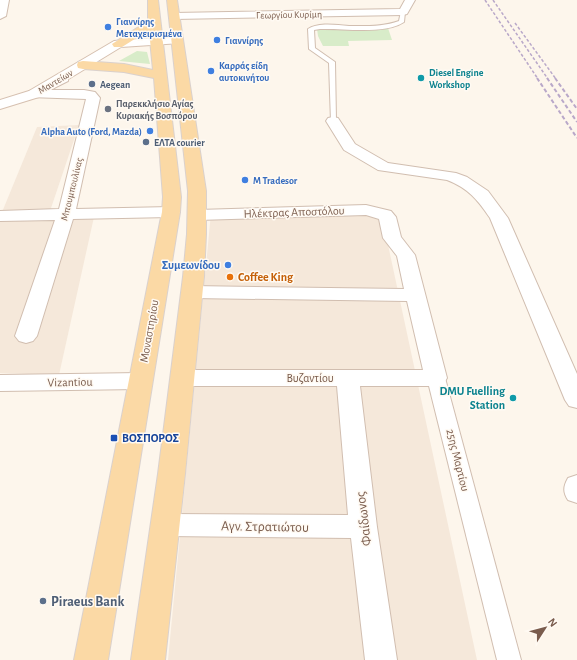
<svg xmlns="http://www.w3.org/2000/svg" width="577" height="660" font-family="'Alegreya Sans',sans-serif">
  <rect width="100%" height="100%" fill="#fdf6ec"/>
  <g fill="#f5e8da">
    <path d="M79,125L48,217H94L59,375L0,373V217L37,127Z"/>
    <path d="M381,212L477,660H168L211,213Z"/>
  </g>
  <g fill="#d8ecc9">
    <path d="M321,28H388L392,40L348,41L349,46H323L318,36L317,29Z"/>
    <path d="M137,51L147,52L150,64L119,61Z"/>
  </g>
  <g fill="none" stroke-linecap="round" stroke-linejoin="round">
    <defs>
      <g id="service">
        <path d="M401,11L405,12L404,22C385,35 342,28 320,29L314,30L315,48L335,62L336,121L331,122L329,63L309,49L308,29C319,22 336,25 349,26C365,26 383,27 399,21Z"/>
        <path d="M64,77L68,79V81L52,89L47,88Z"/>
      </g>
      <path id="pedestrian" d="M436,372L442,374L445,378L521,660H497L427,378L430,374Z"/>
      <g id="minor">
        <path d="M405,0H415L407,14L403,15L174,19L169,16L174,13L400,9Z"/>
        <path d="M34,90H84L95,92L100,98L76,209L171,207L177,208L180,212L177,216L171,217L73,219L37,336L33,341L26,343L19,341L15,336L55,220L0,221V211L59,209L86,99L29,97L27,94L29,91Z"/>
        <path d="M333,117L338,118L355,144L388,163L456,173L467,177L488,191L508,218L577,374V408L569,406L565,400L490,218C478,200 468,188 447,180L378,170L344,150L326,121L328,118Z"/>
        <path d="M366,205L391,211L396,217L401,237L415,255L447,378L444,383L436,386H360L377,527L397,660H365L351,538L167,536L157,533L153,525L157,517L167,514L348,515L337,386H183L175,383L172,378L175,373L183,370H423L407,301L192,298L185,296L182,292L185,288L192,286L404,289L397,256L383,238L379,219L366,215L198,220L192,219L189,215L192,211L198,210Z"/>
        <path d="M140,373L148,376L151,381L148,386L140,389L0,391V375Z"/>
        <path d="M577,475V503L568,500C563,492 563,487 568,478Z"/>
      </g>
      <path id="tertiary" d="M0,0H9L6,16L0,19Z"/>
      <path id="secondary" d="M177,36L181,37L183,40L181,43L121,47L39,97L0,109V100L29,91L114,41Z"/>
      <g id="primary">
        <path d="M148,0H158L181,197L180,212L108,660H74L162,212L163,197L154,78L124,72L83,69L78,68L77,65L78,62L83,61L124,64L153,70L149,30L122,47H114L112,44L148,21Z"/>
        <path d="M167,0H177L206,191V234L204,277L185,474L165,660H131L158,474L183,277L187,234L188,191Z"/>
      </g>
    </defs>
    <use href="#service" stroke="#d1beb0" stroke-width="2"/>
    <use href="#pedestrian" stroke="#d1beb0" stroke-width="2"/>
    <use href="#minor" stroke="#d1beb0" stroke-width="2"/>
    <use href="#tertiary" stroke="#d1beb0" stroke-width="2"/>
    <use href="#secondary" stroke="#d6c0b0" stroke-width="2"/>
    <use href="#primary" stroke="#dad1cd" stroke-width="2"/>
    <use href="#service" fill="#fff" fill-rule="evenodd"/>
    <use href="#pedestrian" fill="#fff" fill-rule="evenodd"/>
    <use href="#minor" fill="#fff" fill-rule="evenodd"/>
    <use href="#tertiary" fill="#fff" fill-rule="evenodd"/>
    <use href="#secondary" fill="#fff" fill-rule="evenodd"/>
    <use href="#primary" fill="#fbd9a5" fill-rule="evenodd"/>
    <g stroke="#b9a8c9" stroke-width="1.5" stroke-dasharray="3 2" stroke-linecap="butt">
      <path d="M485,0L538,79"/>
      <path d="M493,0L548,79"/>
      <path d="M515,23L556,79"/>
    </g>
    <g stroke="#b9a8c9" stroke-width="2" stroke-dasharray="4 2.5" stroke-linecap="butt">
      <path d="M537,78L577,138"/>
      <path d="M547,78L577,122"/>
      <path d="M555,78L577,109"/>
    </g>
  </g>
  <g fill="#3f7fe0" stroke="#fffaf3" stroke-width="1.5">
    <circle cx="108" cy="27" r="4"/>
    <circle cx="217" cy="40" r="4"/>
    <circle cx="211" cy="71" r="4"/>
    <circle cx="150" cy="131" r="4"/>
    <circle cx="245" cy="180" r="4"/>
    <circle cx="228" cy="265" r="4"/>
  </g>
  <g fill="#0f9aa8" stroke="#fffaf3" stroke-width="1.5">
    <circle cx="421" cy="78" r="4"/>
    <circle cx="513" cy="398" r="4"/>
  </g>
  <g fill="#5c6f8a" stroke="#fffaf3" stroke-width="1.5">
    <circle cx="92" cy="84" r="4"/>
    <circle cx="146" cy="142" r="4"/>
    <circle cx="43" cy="601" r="4"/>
  </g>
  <circle fill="#6b7280" stroke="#fffaf3" stroke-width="1.5" cx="108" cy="109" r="4"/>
  <circle fill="#e8710a" stroke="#fffaf3" stroke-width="1.5" cx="230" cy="277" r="4"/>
  <rect fill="#1a4fb4" stroke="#fffaf3" stroke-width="1.5" x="110" y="434" width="8" height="8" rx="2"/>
  <g text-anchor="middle" stroke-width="3" stroke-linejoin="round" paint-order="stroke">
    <g font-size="10" fill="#7a5c4d" stroke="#fffaf3">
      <text transform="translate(289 14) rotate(-1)" y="4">Γεωργίου Κυρίμη</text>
      <text transform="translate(55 81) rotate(-31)" y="4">Μαντείων</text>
      <text transform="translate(71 189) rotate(-76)" y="4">Μπουμπουλίνας</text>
    </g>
    <g font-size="10" font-weight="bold" fill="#366cbe" stroke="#fffaf3" text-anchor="start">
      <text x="116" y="25">Γιαννίρης<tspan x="116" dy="12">Μεταχειρισμένα</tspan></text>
      <text x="225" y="44">Γιαννίρης</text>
      <text x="219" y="69">Καρράς είδη<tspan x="219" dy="12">αυτοκινήτου</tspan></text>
      <text x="142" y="135" text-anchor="end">Alpha Auto (Ford, Mazda)</text>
      <text x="253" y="184">M Tradesor</text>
    </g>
    <g font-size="10" font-weight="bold" fill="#0d838f" stroke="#fffaf3" text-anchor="start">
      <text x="429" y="76">Diesel Engine<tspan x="429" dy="12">Workshop</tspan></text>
    </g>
    <g font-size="10" font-weight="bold" fill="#4e5e75" stroke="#fffaf3" text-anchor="start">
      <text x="100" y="88">Aegean</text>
      <text x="154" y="146">ΕΛΤΑ courier</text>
    </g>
    <g font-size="10" font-weight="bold" fill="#5b616d" stroke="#fffaf3" text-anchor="start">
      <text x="116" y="107">Παρεκκλήσιο Αγίας<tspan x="116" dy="12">Κυριακής Βοσπόρου</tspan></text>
    </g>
    <g font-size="12" fill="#7a5c4d" stroke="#fffaf3">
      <text transform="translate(294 212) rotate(-2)" y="4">Ηλέκτρας Αποστόλου</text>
      <text transform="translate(149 331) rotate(-80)" y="4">Μοναστηρίου</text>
      <text x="310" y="382">Βυζαντίου</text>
      <text transform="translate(70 382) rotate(-1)" y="4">Vizantiou</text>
      <text transform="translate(458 460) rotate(76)" y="4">25ης Μαρτίου</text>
    </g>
    <g font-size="12" font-weight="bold" fill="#366cbe" stroke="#fffaf3" text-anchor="end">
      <text x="220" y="269">Συμεωνίδου</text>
    </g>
    <g font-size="12" font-weight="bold" fill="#c56008" stroke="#fffaf3" text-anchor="start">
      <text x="238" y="281">Coffee King</text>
    </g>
    <g font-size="12" font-weight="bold" fill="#0d838f" stroke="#fffaf3" text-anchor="end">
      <text x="505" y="395">DMU Fuelling<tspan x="505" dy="14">Station</tspan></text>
    </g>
    <g font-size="12" font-weight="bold" fill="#164399" stroke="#fffaf3" text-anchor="start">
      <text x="122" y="442">ΒΟΣΠΟΡΟΣ</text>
    </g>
    <g font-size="14" fill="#7a5c4d" stroke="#fffaf3">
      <text transform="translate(363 519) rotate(-97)" y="5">Φαίδωνος</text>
      <text transform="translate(265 526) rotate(1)" y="5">Αγν. Στρατιώτου</text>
    </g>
    <g font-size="14" font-weight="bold" fill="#4e5e75" stroke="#fffaf3" text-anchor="start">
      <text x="51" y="606">Piraeus Bank</text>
    </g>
  </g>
  <g transform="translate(545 628) rotate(54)" stroke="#fffaf3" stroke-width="3" paint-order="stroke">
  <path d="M0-3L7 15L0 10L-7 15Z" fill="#7a5c4d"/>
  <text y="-6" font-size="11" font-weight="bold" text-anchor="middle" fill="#7a5c4d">N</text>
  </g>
</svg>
